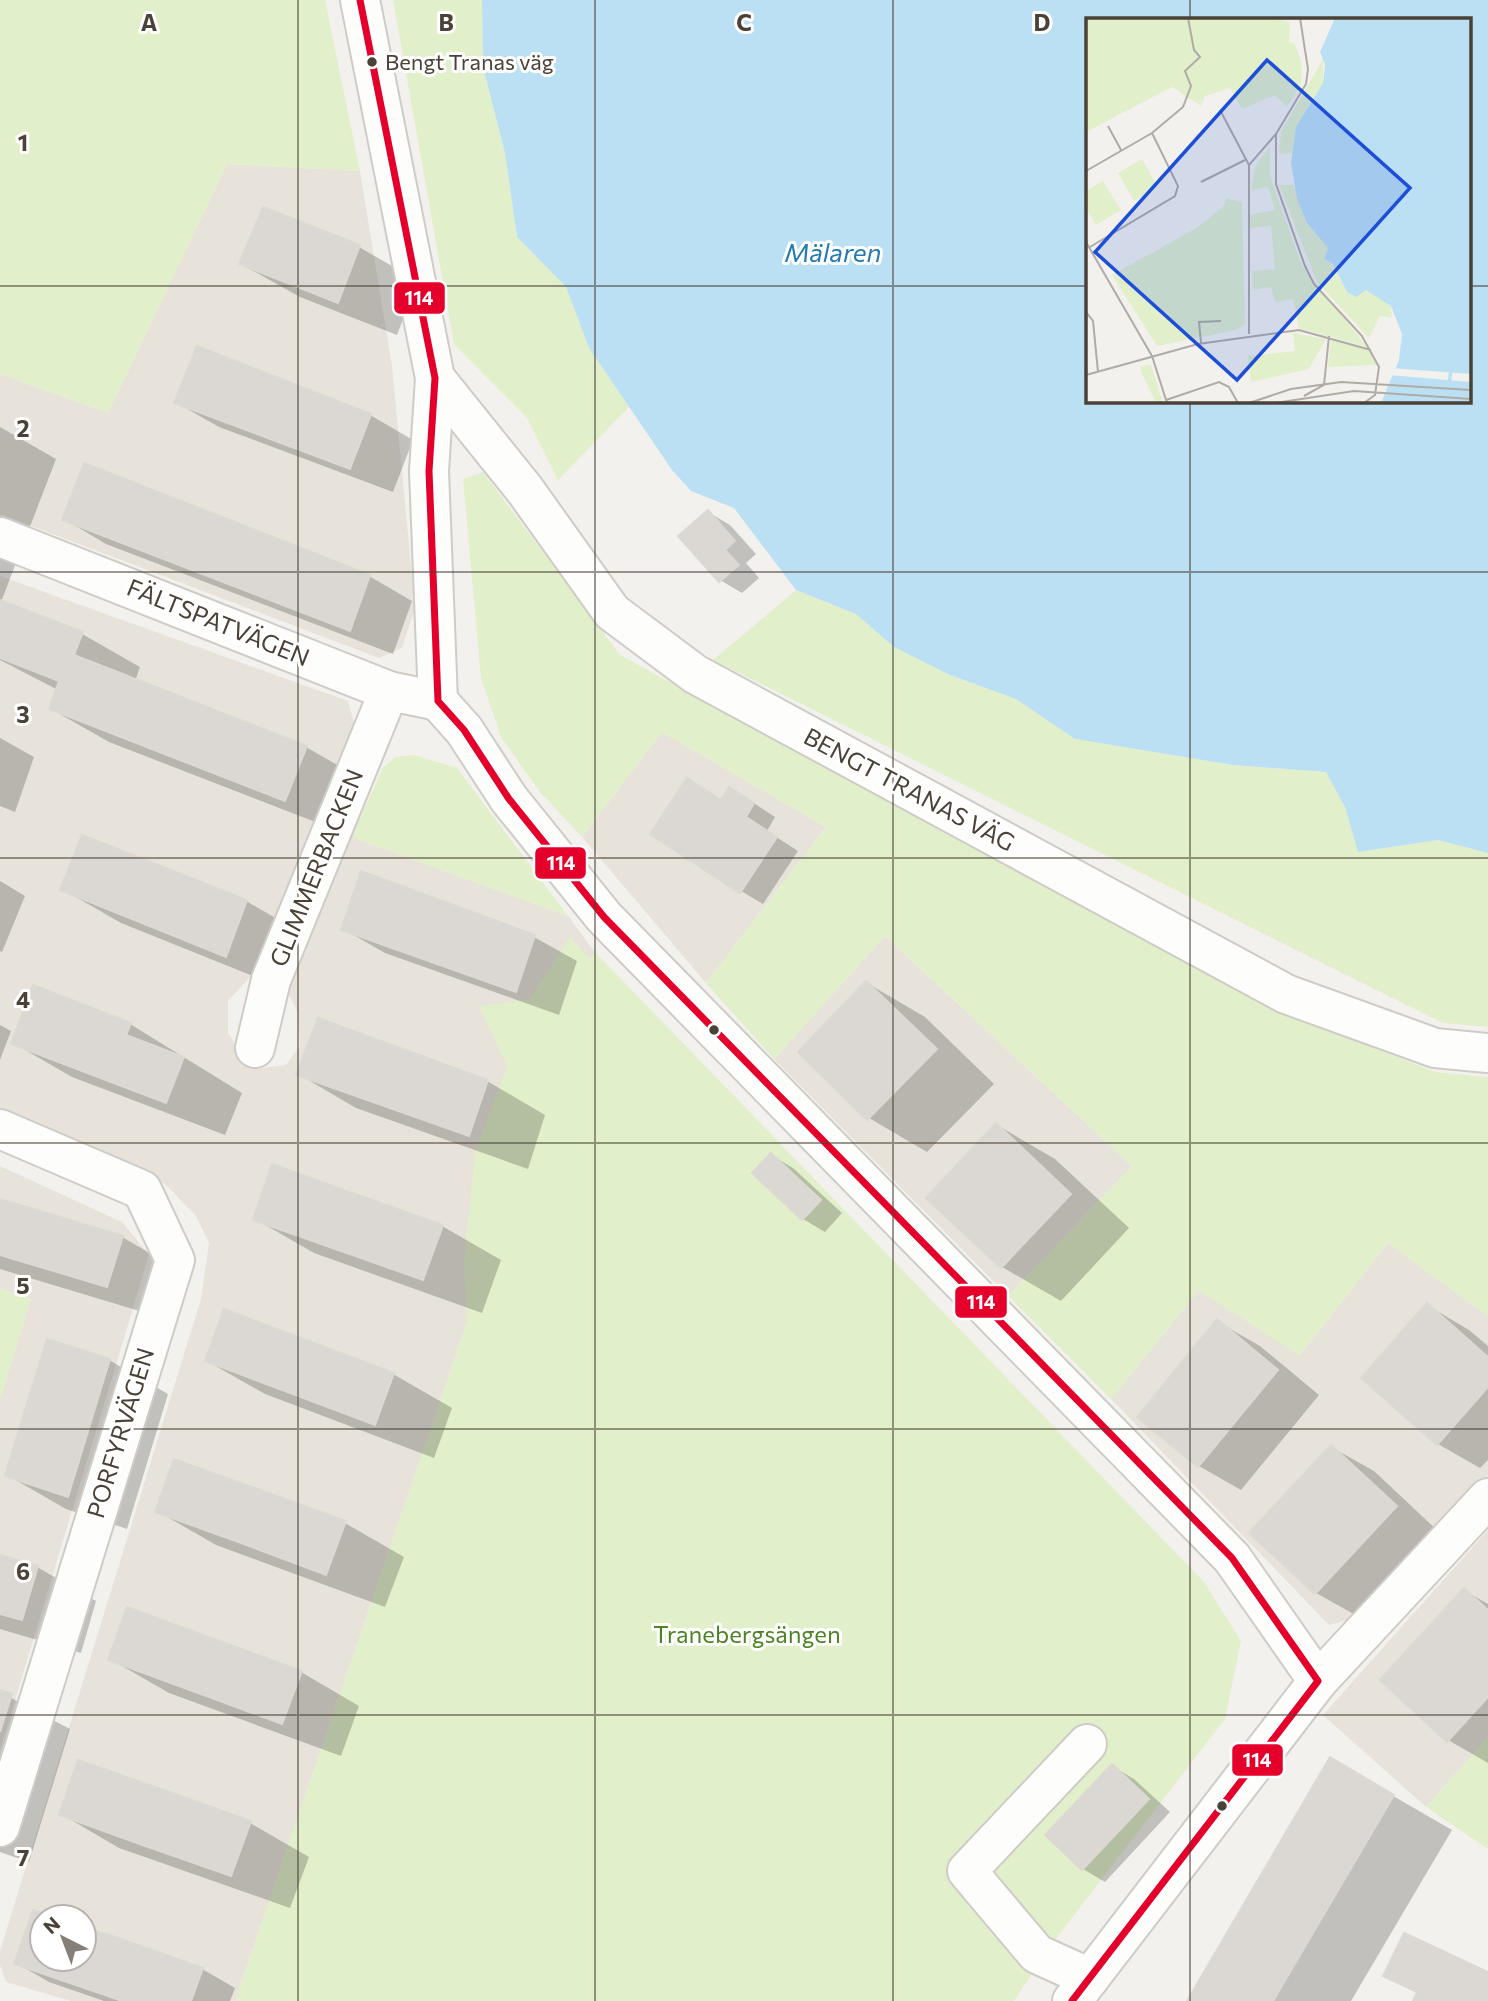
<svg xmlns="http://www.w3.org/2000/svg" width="1488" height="2001" font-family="Commissioner,sans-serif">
  <rect width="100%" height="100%" fill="#f3f1ed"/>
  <g fill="#e7e3da" fill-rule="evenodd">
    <path d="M227,164L360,171L392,366L415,608L402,648L379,658L0,514V374L108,413Z"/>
    <path d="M0,576L348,701L354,723L254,973L228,1001V1033L243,1056L261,1068L286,1065L300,1046L298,1013L286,989L351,837L568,916L594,951L235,2001H71L6,1982L0,1965V1951L201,1299L209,1243L196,1216L166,1185L119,1159L0,1109ZM42,1917H84V1959H42Z"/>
    <path d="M662,732L826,827L706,983L582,837Z"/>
    <path d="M885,936L1132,1166L1008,1296L774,1059Z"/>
    <path d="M0,1166L122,1222L149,1255L0,1750V1399L31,1299L0,1289Z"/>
    <path d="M1388,1243L1488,1316V1475L1363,1616L1329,1625L1111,1399L1199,1290L1300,1355Z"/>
    <path d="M1488,1530V1737L1426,1807L1323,1715Z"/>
  </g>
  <g fill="#e2efcb">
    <path d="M0,0H325L360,171L227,164L108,413L0,374Z"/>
    <path d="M393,0H482L483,67L505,153L517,237L566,287L589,348L630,406L558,480L527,418L454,344Z"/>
    <path d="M483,472L620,655L1274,1009L1435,1072L1488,1077V1316L1388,1243L1299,1356L1199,1290L1111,1399L1008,1296L1132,1166L885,936L774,1059L706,983L826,827L662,732L582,837L540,792L501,737L481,678L463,479Z"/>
    <path d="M796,590L857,614L894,647L950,675L1016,699L1075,739L1233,765L1326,772L1345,807L1359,852L1438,840L1488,853V1027L1443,1023L713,660Z"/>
    <path d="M414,755L457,768L568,916L351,837L383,768L395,757Z"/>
    <path d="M570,937L591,959L594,951L1204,1582L1241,1641L1225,1719L1048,1949L1014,2001H235L467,1322L464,1263L475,1153L507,1066L479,1006L529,1000Z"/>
    <path d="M0,1289L31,1299L0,1399Z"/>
    <path d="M1488,1737V1849L1426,1807Z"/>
  </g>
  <path fill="#bbe0f3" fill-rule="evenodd" d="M482,0H1488V853L1438,840L1358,852L1345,807L1326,772L1233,765L1075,739L1016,699L950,675L894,647L856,614L796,590L734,508L691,491L672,470L589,348L566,287L517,237L505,153L483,67ZM1087,19H1469V401H1087Z"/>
  <g fill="#0003">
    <path d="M359,247L418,281L397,335L300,297L241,264Z"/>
    <path d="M177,403L370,415L413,440L393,492L219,427Z"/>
    <path d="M0,427L56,459L1,602L82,634L140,667L135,681L306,747L365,781L344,833L109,742L51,709L58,690L0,660Z"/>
    <path d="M708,512L730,525L756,554L746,563L759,578L742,593L720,580Z"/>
    <path d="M64,519L369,576L412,601L393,654L106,544Z"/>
    <path d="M0,738L34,757L15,812L0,806Z"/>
    <path d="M722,801L752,802L775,817L767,831L798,851L763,904L741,891Z"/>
    <path d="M0,881L25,896L2,952L0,951Z"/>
    <path d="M62,889L246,901L305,935L285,989L121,923Z"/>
    <path d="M343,929L534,937L577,961L559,1015L385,953Z"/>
    <path d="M867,983L925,1017L994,1084L927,1152L869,1118Z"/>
    <path d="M130,1024L242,1093L225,1135L72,1077L13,1043Z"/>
    <path d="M0,1025L11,1031L0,1060Z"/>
    <path d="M298,1074L487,1081L545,1115L528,1169L356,1108Z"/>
    <path d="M997,1125L1055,1159L1129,1228L1061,1301L1002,1267L929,1198Z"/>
    <path d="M771,1155L793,1168L842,1213L825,1232L803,1219L754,1173Z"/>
    <path d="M0,1201L122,1237L181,1271L166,1319L0,1269Z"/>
    <path d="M255,1219L442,1226L501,1260L482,1313L314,1253Z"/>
    <path d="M1427,1305L1469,1330L1488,1346V1460L1480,1468L1438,1444L1363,1378Z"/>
    <path d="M1218,1322L1260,1346L1319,1395L1241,1490L1199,1466Z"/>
    <path d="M109,1360L168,1394L127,1529L66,1509L7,1475Z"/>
    <path d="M207,1361L393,1374L452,1408L434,1458L265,1394Z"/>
    <path d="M1331,1447L1374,1471L1439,1532L1359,1617L1316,1593L1252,1533Z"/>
    <path d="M157,1511L345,1523L404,1557L385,1607L216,1545Z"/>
    <path d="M0,1556L37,1567L96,1601L81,1653L0,1629Z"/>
    <path d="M1465,1591L1488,1604V1763L1448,1740Z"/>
    <path d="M110,1659L301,1672L359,1706L341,1756L169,1693Z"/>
    <path d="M0,1692L70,1729L29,1862L0,1852Z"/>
    <path d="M1331,1760L1452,1830L1351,2001H1189Z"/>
    <path d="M1112,1766L1134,1779L1170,1812L1105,1882L1083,1869Z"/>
    <path d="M61,1814L250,1823L309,1857L290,1908L119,1848Z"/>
    <path d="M34,1912L49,1917H42V1959H84V1929L202,1969L235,1988L230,2001H104L49,1982L16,1963Z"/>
  </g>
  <g fill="#dbd8d3" stroke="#dcd8d2" stroke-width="2">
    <path d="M263,207L360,245L338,303L239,264Z"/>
    <path d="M197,346L371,414L350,469L174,403Z"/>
    <path d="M84,463L370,575L350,631L62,520Z"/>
    <path d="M708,510L735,541L725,550L739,565L719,582L678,536Z"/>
    <path d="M0,600L83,632L74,655L307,746L285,801L49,709L59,681L0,658Z"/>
    <path d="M687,778L721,800L729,787L754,803L746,817L777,837L740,893L650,834Z"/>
    <path d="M82,835L247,900L226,957L60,890Z"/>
    <path d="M361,871L535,935L516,992L341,930Z"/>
    <path d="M866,981L937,1049L867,1120L798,1052Z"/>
    <path d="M33,985L131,1023L126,1035L184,1057L166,1103L11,1044Z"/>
    <path d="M318,1018L488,1080L469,1136L296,1075Z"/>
    <path d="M996,1123L1071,1194L1001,1268L926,1198Z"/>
    <path d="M771,1153L821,1200L802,1220L752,1173Z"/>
    <path d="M272,1164L358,1195L338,1250L253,1220Z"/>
    <path d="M358,1195L443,1225L423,1280L338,1250Z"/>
    <path d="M0,1199L123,1236L107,1287L0,1255Z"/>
    <path d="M1427,1303L1488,1357V1387L1437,1445L1361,1378Z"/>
    <path d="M224,1309L309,1341L290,1393L205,1361Z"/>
    <path d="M1217,1319L1278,1370L1198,1467L1137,1417Z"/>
    <path d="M47,1339L110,1359L89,1428L26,1407Z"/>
    <path d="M309,1341L394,1373L375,1425L290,1393Z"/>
    <path d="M26,1407L89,1428L68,1497L5,1476Z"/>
    <path d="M1331,1445L1397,1506L1315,1594L1249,1533Z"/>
    <path d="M174,1459L260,1490L241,1543L155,1512Z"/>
    <path d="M260,1490L346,1521L326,1575L241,1543Z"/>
    <path d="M0,1555L38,1566L22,1620L0,1614Z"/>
    <path d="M1464,1588L1488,1610V1697L1447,1742L1380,1680Z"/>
    <path d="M127,1607L214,1639L195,1692L108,1660Z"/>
    <path d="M214,1639L302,1671L282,1724L195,1692Z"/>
    <path d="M0,1690L12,1694L0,1732Z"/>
    <path d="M1330,1757L1394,1795L1273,2001H1187Z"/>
    <path d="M78,1760L164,1790L145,1846L59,1815Z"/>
    <path d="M1112,1764L1149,1799L1082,1870L1045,1835Z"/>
    <path d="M164,1790L251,1821L231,1876L145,1846Z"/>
    <path d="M33,1910L55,1917H42V1959H84V1927L118,1938L99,1993L14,1964Z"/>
    <path d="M1404,1933L1488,1972V2001H1413L1417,1992L1383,1976Z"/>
    <path d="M118,1938L203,1968L191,2001H122L99,1993Z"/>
  </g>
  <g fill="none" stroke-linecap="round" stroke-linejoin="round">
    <defs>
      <g id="minor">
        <path d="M360,0L435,378L429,471L438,701L464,730L509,799L604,917L1232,1558L1318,1681"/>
        <path d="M435,378L525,490L612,612L695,674L1286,994L1435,1048L1488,1053"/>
        <path d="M0,537L389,691L438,701"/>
        <path d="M255,1048L271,980L389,691"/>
        <path d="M0,1129L142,1190L175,1260L0,1827"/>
        <path d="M1087,1744L967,1871L1037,1954L1090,1978"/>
        <path d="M1072,2001L1318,1681L1488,1498"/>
      </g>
    </defs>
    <use href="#minor" stroke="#cfccc7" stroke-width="42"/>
    <use href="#minor" stroke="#fdfdfc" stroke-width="38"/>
    <defs>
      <path id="bus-1" d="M360,0L435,378L429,471L438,701L464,730L509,799L604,917L1232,1558L1318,1681L1072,2001"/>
    </defs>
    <use href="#bus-1" stroke="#fff" stroke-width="12"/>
    <use href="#bus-1" stroke="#e4002b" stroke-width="7"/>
  </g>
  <path fill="none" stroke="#4b4237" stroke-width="2" stroke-opacity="0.55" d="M298,0V2001M595,0V2001M893,0V2001M1190,0V19M0,286H1087M1469,286H1488M1190,401V2001M0,572H1488M0,858H1488M0,1143H1488M0,1429H1488M0,1715H1488"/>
  <g fill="#4b4237" stroke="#fff" stroke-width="2.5">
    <circle cx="372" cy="62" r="6"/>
    <circle cx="714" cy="1030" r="6"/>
    <circle cx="1222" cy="1806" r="6"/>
  </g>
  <g text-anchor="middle" stroke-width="6" stroke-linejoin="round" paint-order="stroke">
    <g font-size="22" fill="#4b4237" stroke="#fff" text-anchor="start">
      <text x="385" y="70">Bengt Tranas väg</text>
    </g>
    <g font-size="24" fill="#4b4237" stroke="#fff">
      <text transform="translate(218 623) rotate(22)" y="8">FÄLTSPATVÄGEN</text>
      <text transform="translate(909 790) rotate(28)" y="8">BENGT TRANAS VÄG</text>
      <text transform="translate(317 868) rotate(-68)" y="8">GLIMMERBACKEN</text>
      <text transform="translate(121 1433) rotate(-73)" y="8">PORFYRVÄGEN</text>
    </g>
    <g font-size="24" fill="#4d8325" stroke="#fff">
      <text x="747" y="1643">Tranebergsängen</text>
    </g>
    <g font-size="26" font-style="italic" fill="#247baf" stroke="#fff">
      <text x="833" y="262">Mälaren</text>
    </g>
  </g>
  <g transform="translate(1086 18)">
    <rect width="385" height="385" fill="#f3f1ed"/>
    <path d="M0,0H186L204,4L203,24L209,26L216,46L215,66L201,89L189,77L156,91L144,70L119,78L115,88L86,69L0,114ZM237,41V65L210,109L207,135L193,136L195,114ZM184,128V158L216,248L281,329L213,310L207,281L189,284L185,269L167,272L166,253L189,251L185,208L164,210V197L189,192L182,169L165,172L169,149ZM56,141L72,169L48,183L32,155ZM17,163L35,192L10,207L0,190V173ZM193,167H207L221,205L242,230L238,241L246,246L261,274L280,271L305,288L306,300L294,298L283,320L231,264ZM140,180L156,184L159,306L150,312L71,328L26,257L112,209L138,188ZM207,315L240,321L223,351L165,364L162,338L209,333ZM245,320L285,333L291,347L242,349ZM65,347L77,385H70L56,356L54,348Z" fill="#e2efcb"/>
    <path d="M249,0H385V385H295L313,342L316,316L305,288L280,272L270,279L261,274L247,246L238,241L242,230L221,205L211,181L205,145L210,109L237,65L239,47L234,34Z" fill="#bbe0f3"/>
    <path d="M305,350L385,356V364L303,357Z" fill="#f3f1ed"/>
    <path fill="none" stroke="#bbe0f3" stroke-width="3.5" d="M363,367L375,272L364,149L385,90"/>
    <path fill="none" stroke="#b0aba4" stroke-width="2" d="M134,92L163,147M22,108L35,132M190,116V166L219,248L228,266L276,318L293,349L289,377L278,385M0,153L66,115L97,89L105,68L99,53L114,39L108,32L102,0M115,164L159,142M0,224L66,338M4,229L89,178L92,168L66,115M0,294L7,303L12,354M163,316V147L190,116L220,66L222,51L214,0M115,325L113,304L135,303M66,338L81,385M0,357L112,326L213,312L285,332M218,378L238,367L243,318M80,382L133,364L143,369L152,385M163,385L205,371L255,364L385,372M189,385L268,373L385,381"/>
    <path fill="#1d4ed8" fill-opacity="0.15" stroke="#1d4ed8" stroke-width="3.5" d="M181,42L324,170L151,362L9,234Z"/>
    <rect width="385" height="385" fill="none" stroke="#4b4237" stroke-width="3.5"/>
  </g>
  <g font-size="23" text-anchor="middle" font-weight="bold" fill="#4b4237" stroke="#fff" stroke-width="6" stroke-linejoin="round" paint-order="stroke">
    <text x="149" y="31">A</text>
    <text x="446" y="31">B</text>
    <text x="744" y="31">C</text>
    <text x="1042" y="31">D</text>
    <text x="23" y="151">1</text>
    <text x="23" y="437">2</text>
    <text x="23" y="723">3</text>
    <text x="23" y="1008">4</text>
    <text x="23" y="1294">5</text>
    <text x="23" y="1580">6</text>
    <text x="23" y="1866">7</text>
  </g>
  <g stroke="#fff" stroke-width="2.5">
    <rect x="393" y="281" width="53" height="34" rx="7" fill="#e4002b"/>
    <rect x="534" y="846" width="53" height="34" rx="7" fill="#e4002b"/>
    <rect x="954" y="1285" width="54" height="34" rx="7" fill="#e4002b"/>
    <rect x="1231" y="1743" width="53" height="34" rx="7" fill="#e4002b"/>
  </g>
  <g font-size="19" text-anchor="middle" font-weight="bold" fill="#fff">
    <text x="419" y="305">114</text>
    <text x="561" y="870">114</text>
    <text x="981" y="1309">114</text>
    <text x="1257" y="1767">114</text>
  </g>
  <g transform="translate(63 1938) rotate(318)"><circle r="33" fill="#ffffff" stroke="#b7b3af" stroke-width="2"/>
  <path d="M0-5L12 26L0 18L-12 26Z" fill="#867f77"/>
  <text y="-10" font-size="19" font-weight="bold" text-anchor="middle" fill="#4b4237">N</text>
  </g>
</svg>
